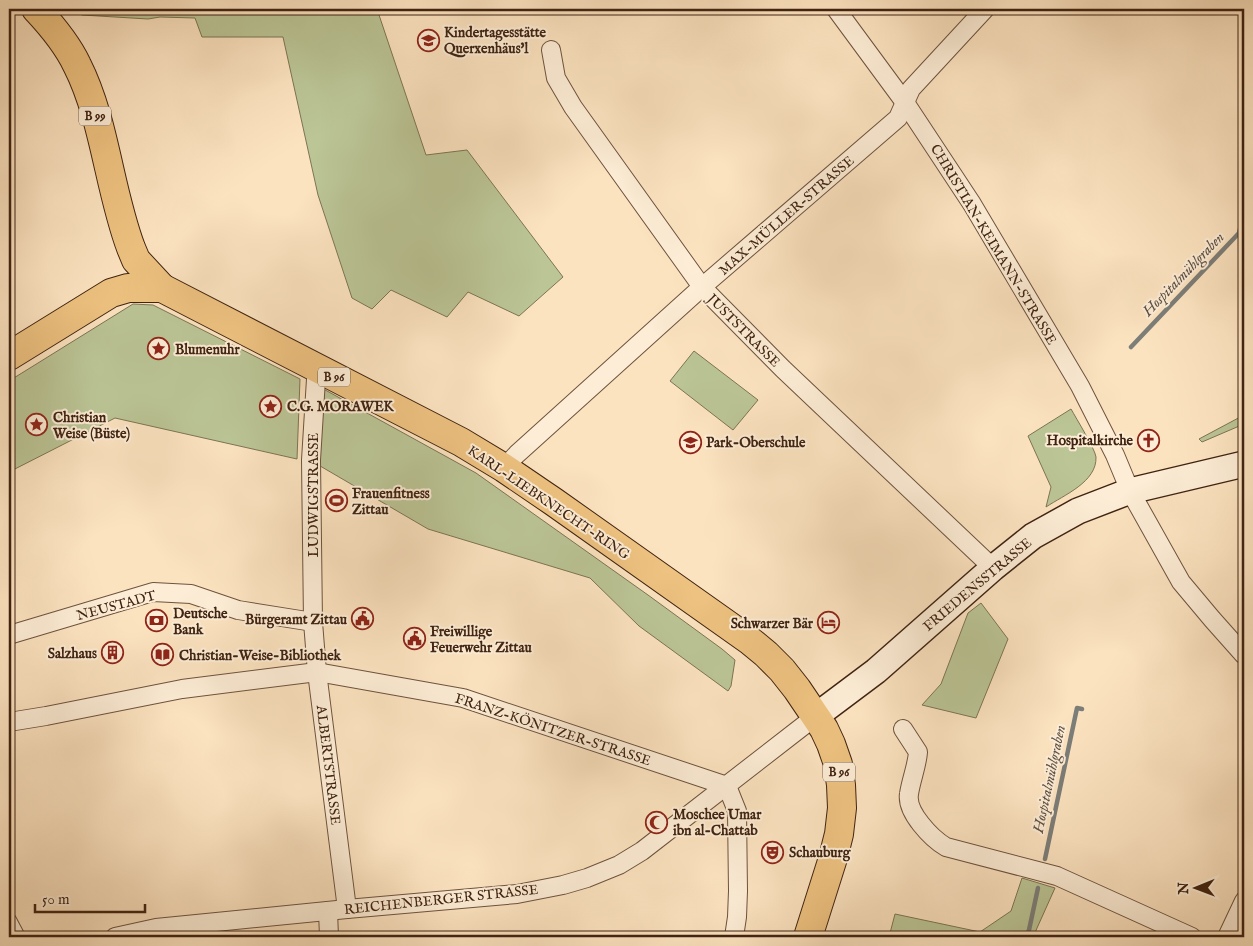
<svg xmlns="http://www.w3.org/2000/svg" width="1253" height="946" font-family="'IM FELL English',serif">
  <rect width="100%" height="100%" fill="#fce3c0"/>
  <filter id="stains"><feTurbulence type="fractalNoise" baseFrequency=".004" numOctaves="4"/><feColorMatrix values="0 0 0 0 .2 0 0 0 0 .09 0 0 0 0 .02 0 0 0 .5 -.17"/></filter>
  <radialGradient id="worn" r=".72"><stop offset=".6" stop-color="#630" stop-opacity="0"/><stop offset="1" stop-color="#630" stop-opacity=".3"/></radialGradient>
  <g fill="#bbc596" stroke="#7d7454">
    <path d="M70,9H377L426,155L467,150L563,277L519,316L468,292L447,317L391,290L372,309L352,298L318,195L283,37H202L195,18L160,17L148,19L82,15Z"/>
    <path d="M133,304L153,305L300,379L297,459L115,418L9,472V381Z"/>
    <path d="M694,351L758,400L733,430L670,381Z"/>
    <path d="M318,386L476,473L648,595L722,649L735,660L731,686L728,691L639,626L590,578L428,529L315,463Z"/>
    <path d="M1071,409C1076,418 1095,449 1096,457C1097,482 1064,495 1046,507L1051,487L1028,436Z"/>
    <path d="M1244,415V424L1202,442L1199,439Z"/>
    <path d="M981,603L1008,639L976,718L922,705L941,684L968,613Z"/>
    <path d="M1022,878L1055,888L1033,937H889L895,914L980,932L1011,911Z"/>
  </g>
  <g fill="none" stroke-linecap="round" stroke-linejoin="round">
    <g stroke="#7c7e79" stroke-width="4.5">
      <path d="M1131,347L1239,233L1244,213"/>
      <path d="M1045,859L1077,708L1082,709"/>
      <path d="M1026,937L1029,930L1038,888"/>
    </g>
    <defs>
      <path id="pedestrian" d="M9,920L18,937"/>
      <g id="minor">
        <path d="M836,9L906,104L972,204L1080,386L1115,455L1130,491L1181,582L1212,619L1244,655"/>
        <path d="M551,50L556,78L573,107L702,287L783,369L993,568"/>
        <path d="M319,369L316,379L311,460L313,622L317,672L347,909"/>
        <path d="M504,468L517,454L702,287L898,118L911,89L985,9"/>
        <path d="M9,635L153,592L191,594L238,610L313,622"/>
        <path d="M9,722L46,716L182,689L317,672L463,698L727,786"/>
        <path d="M903,729L918,752C917,766 911,780 909,794C906,812 931,838 946,847L1057,876L1192,937"/>
        <path d="M727,786L737,811L738,891L737,917L734,937"/>
        <path d="M328,911L329,937"/>
        <path d="M115,937L156,928L347,909L517,894L563,885L587,878L619,865L642,851L816,716"/>
        <path d="M1227,937L1244,901"/>
      </g>
      <path id="secondary" d="M816,716L876,671L993,568L1033,536L1078,511L1130,491L1244,464"/>
      <g id="primary">
        <path d="M36,9C52,26 67,44 77,65C105,120 109,190 131,248L136,260L162,288"/>
        <path d="M9,356L111,293L128,288H162L461,442L504,468L554,502L749,640L766,654L782,670L797,689L824,729L831,744L838,764L841,785L842,808L839,834L833,858L808,937"/>
      </g>
    </defs>
    <use href="#pedestrian" stroke="#6e533e" stroke-width="16"/>
    <use href="#minor" stroke="#6e533e" stroke-width="20"/>
    <use href="#secondary" stroke="#3f2312" stroke-width="28"/>
    <use href="#primary" stroke="#3f2312" stroke-width="30"/>
    <use href="#pedestrian" stroke="#fdedd6" stroke-width="14"/>
    <use href="#minor" stroke="#fdedd6" stroke-width="18"/>
    <use href="#secondary" stroke="#fdedd6" stroke-width="25"/>
    <use href="#primary" stroke="#eec280" stroke-width="28"/>
  </g>
  <defs>
    <symbol id="school-ring" viewBox="-11 -11 22 22"><circle r="9.5" fill="#fdedd6" stroke="#8f2418" stroke-width="1.5"/><path d="M0-5L7-2L0 1L-7-2ZM-4 1L0 2.5L4 1V4Q0 6-4 4Z" fill="#8f2418"/></symbol>
    <symbol id="sight-ring" viewBox="-11 -11 22 22"><circle r="9.5" fill="#fdedd6" stroke="#8f2418" stroke-width="1.5"/><path d="M0-6L1.8-2.2L6-1.7L2.9 1.2L3.7 5.4L0 3.3L-3.7 5.4L-2.9 1.2L-6-1.7L-1.8-2.2Z" fill="#8f2418"/></symbol>
    <symbol id="church-ring" viewBox="-11 -11 22 22"><circle r="9.5" fill="#fdedd6" stroke="#8f2418" stroke-width="1.5"/><path d="M-1.2-6h2.4v3.5h3.3v2.4h-3.3V6h-2.4V-.1h-3.3v-2.4h3.3Z" fill="#8f2418"/></symbol>
    <symbol id="stadium-ring" viewBox="-11 -11 22 22"><circle r="9.5" fill="#fdedd6" stroke="#8f2418" stroke-width="1.5"/><path d="M0-5a6.5 5 0 1 0 0 10a6.5 5 0 1 0 0-10ZM-3.5-1.8h7v3.6h-7Z" fill="#8f2418"/></symbol>
    <symbol id="civic-ring" viewBox="-11 -11 22 22"><circle r="9.5" fill="#fdedd6" stroke="#8f2418" stroke-width="1.5"/><path d="M-.6-6.5H3V-4.5H.6V-3L4-1V1h2V6H-6V1h2V-1L-.6-3ZM-1.2 2.5V6h2.4V2.5Z" fill="#8f2418"/></symbol>
    <symbol id="bank-ring" viewBox="-11 -11 22 22"><circle r="9.5" fill="#fdedd6" stroke="#8f2418" stroke-width="1.5"/><path d="M-6-4H6V4H-6ZM0-2.3a2.3 2.3 0 1 0 0 4.6a2.3 2.3 0 1 0 0-4.6Z" fill="#8f2418"/></symbol>
    <symbol id="hotel-ring" viewBox="-11 -11 22 22"><circle r="9.5" fill="#fdedd6" stroke="#8f2418" stroke-width="1.5"/><path d="M-6-4.5h1.5V1H6V5H4.5V3h-9V5H-6ZM-4 0a1.8 1.8 0 1 1 3.6 0ZM.5 0V-2.5h3Q6-2.5 6 0Z" fill="#8f2418"/></symbol>
    <symbol id="building-ring" viewBox="-11 -11 22 22"><circle r="9.5" fill="#fdedd6" stroke="#8f2418" stroke-width="1.5"/><path d="M-4-6H4V6H1V3H-1V6H-4ZM-2.5-4.3h1.7v1.8h-1.7ZM.8-4.3h1.7v1.8H.8ZM-2.5-1h1.7V.8h-1.7ZM.8-1h1.7V.8H.8Z" fill="#8f2418"/></symbol>
    <symbol id="library-ring" viewBox="-11 -11 22 22"><circle r="9.5" fill="#fdedd6" stroke="#8f2418" stroke-width="1.5"/><path d="M-6-4Q-3-5.5-.7-3.5V5Q-3 3-6 4ZM6-4Q3-5.5 .7-3.5V5Q3 3 6 4Z" fill="#8f2418"/></symbol>
    <symbol id="mosque-ring" viewBox="-11 -11 22 22"><circle r="9.5" fill="#fdedd6" stroke="#8f2418" stroke-width="1.5"/><path d="M3.5-4.9A6 6 0 1 0 3.5 4.9A5 5 0 1 1 3.5-4.9Z" fill="#8f2418"/></symbol>
    <symbol id="theatre-ring" viewBox="-11 -11 22 22"><circle r="9.5" fill="#fdedd6" stroke="#8f2418" stroke-width="1.5"/><path d="M-5-5.5Q0-4 5-5.5V0Q5 5 0 6Q-5 5-5 0ZM-3.3-2.5H-1v1.5H-3.3ZM1-2.5H3.3v1.5H1ZM-2.8 1Q0 5.5 2.8 1Z" fill="#8f2418"/></symbol>
  </defs>
  <g fill-rule="evenodd">
    <use href="#school-ring" x="416" y="28" width="25" height="25"/>
    <use href="#sight-ring" x="146" y="336" width="25" height="25"/>
    <use href="#sight-ring" x="258" y="394" width="25" height="25"/>
    <use href="#sight-ring" x="24" y="412" width="25" height="25"/>
    <use href="#church-ring" x="1136" y="428" width="25" height="25"/>
    <use href="#school-ring" x="678" y="430" width="25" height="25"/>
    <use href="#stadium-ring" x="324" y="488" width="25" height="25"/>
    <use href="#civic-ring" x="350" y="606" width="25" height="25"/>
    <use href="#bank-ring" x="144" y="608" width="25" height="25"/>
    <use href="#hotel-ring" x="816" y="610" width="25" height="25"/>
    <use href="#civic-ring" x="402" y="626" width="25" height="25"/>
    <use href="#building-ring" x="100" y="640" width="25" height="25"/>
    <use href="#library-ring" x="150" y="642" width="25" height="25"/>
    <use href="#mosque-ring" x="644" y="810" width="25" height="25"/>
    <use href="#theatre-ring" x="760" y="840" width="25" height="25"/>
  </g>
  <g text-anchor="middle" stroke-width="4" stroke-linejoin="round" paint-order="stroke">
    <g fill="#fdedd6" stroke="#78604d" stroke-width="1">
      <rect x="79" y="106.5" width="32" height="19" rx="4"/>
      <rect x="318" y="367.5" width="32" height="19" rx="4"/>
      <rect x="823" y="762.5" width="32" height="19" rx="4"/>
    </g>
    <g font-size="12" font-weight="bold" fill="#3f2312">
      <text x="95" y="120">B 99</text>
      <text x="334" y="381">B 96</text>
      <text x="839" y="776">B 96</text>
    </g>
    <g font-size="14" font-weight="bold" fill="#3f2312" stroke="#fdedd6" text-anchor="start">
      <text x="444" y="37">Kindertagesstätte<tspan x="444" dy="16">Querxenhäus'l</tspan></text>
      <text x="175" y="354">Blumenuhr</text>
      <text x="287" y="411">C.G. MORAWEK</text>
      <text x="53" y="422">Christian<tspan x="53" dy="16">Weise (Büste)</tspan></text>
      <text x="1133" y="445" text-anchor="end">Hospitalkirche</text>
      <text x="706" y="447">Park-Oberschule</text>
      <text x="352" y="498">Frauenfitness<tspan x="352" dy="16">Zittau</tspan></text>
      <text x="173" y="618">Deutsche<tspan x="173" dy="16">Bank</tspan></text>
      <text x="347" y="624" text-anchor="end">Bürgeramt Zittau</text>
      <text x="813" y="628" text-anchor="end">Schwarzer Bär</text>
      <text x="430" y="636">Freiwillige<tspan x="430" dy="16">Feuerwehr Zittau</tspan></text>
      <text x="97" y="658" text-anchor="end">Salzhaus</text>
      <text x="179" y="660">Christian-Weise-Bibliothek</text>
      <text x="673" y="819">Moschee Umar<tspan x="673" dy="16">ibn al-Chattab</tspan></text>
      <text x="789" y="857">Schauburg</text>
    </g>
    <g font-size="14" fill="#3f2312" stroke="#fdedd6">
      <text transform="translate(786 215) rotate(-41)" y="5">MAX-MÜLLER-STRASSE</text>
      <text transform="translate(994 244) rotate(59)" y="5">CHRISTIAN-KEIMANN-STRASSE</text>
      <text transform="translate(744 330) rotate(45)" y="5">JUSTSTRASSE</text>
      <text transform="translate(313 495) rotate(-90)" y="5">LUDWIGSTRASSE</text>
      <text transform="translate(549 502) rotate(34)" y="5">KARL-LIEBKNECHT-RING</text>
      <text transform="translate(977 584) rotate(-40)" y="5">FRIEDENSSTRASSE</text>
      <text transform="translate(116 605) rotate(-15)" y="5">NEUSTADT</text>
      <text transform="translate(553 729) rotate(18)" y="5">FRANZ-KÖNITZER-STRASSE</text>
      <text transform="translate(329 765) rotate(83)" y="5">ALBERTSTRASSE</text>
      <text transform="translate(441 899) rotate(-6)" y="5">REICHENBERGER STRASSE</text>
    </g>
    <g font-size="15" font-style="italic" fill="#5e5146" stroke="#fdedd6">
      <text transform="translate(1183 274) rotate(-46)" y="5">Hospitalmühlgraben</text>
      <text transform="translate(1049 779) rotate(-78)" y="5">Hospitalmühlgraben</text>
    </g>
  </g>
  <rect width="1253" height="946" fill="none" stroke="#fce3c0" stroke-width="30"/>
  <rect x="10" y="10" width="1233" height="926" fill="none" stroke="#3f2312" stroke-width="2.5"/>
  <rect x="15" y="15" width="1223" height="916" fill="none" stroke="#3f2312"/>
  <g transform="translate(1196 888) rotate(269)" stroke="#fdedd6" stroke-width="4" paint-order="stroke">
  <path d="M0-4L9 19L0 12L-9 19Z" fill="#3f2312"/>
  <text y="-8" font-size="14" font-weight="bold" text-anchor="middle" fill="#3f2312">N</text>
  </g>
  <path d="M35 904v8h110v-8" fill="none" stroke="#3f2312" stroke-width="2.5"/>
  <text x="42" y="904" font-size="15" fill="#3f2312" stroke="#fdedd6" stroke-width="4" paint-order="stroke">50 m</text>
  <rect width="100%" height="100%" filter="url(#stains)"/>
  <rect width="100%" height="100%" fill="url(#worn)"/>
</svg>
